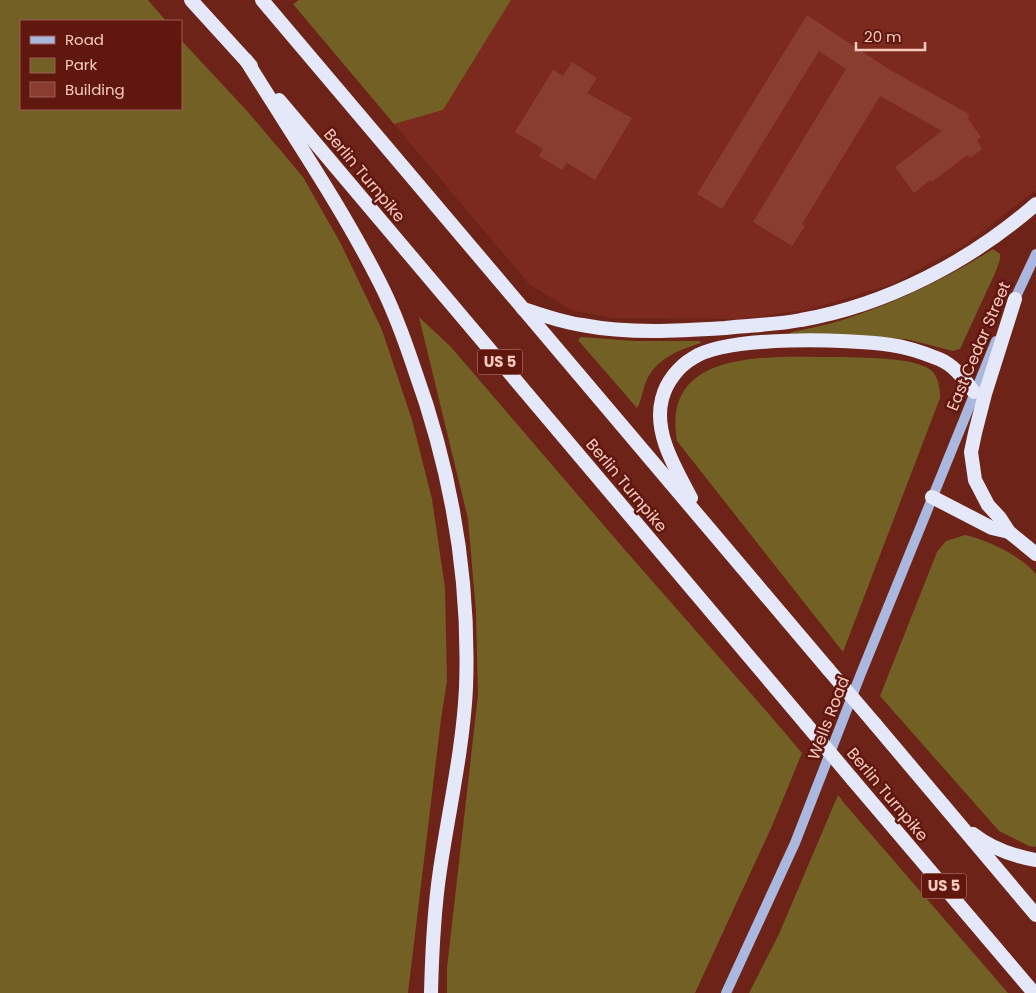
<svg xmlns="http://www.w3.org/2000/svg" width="1036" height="993" font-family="Poppins,sans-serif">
  <rect width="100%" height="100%" fill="#6d2318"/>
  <path fill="#7c2a1e" d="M511,0H1036V190L963,246L892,284L811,309L741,319L612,318L571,310L529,284L394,124L443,110Z"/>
  <g fill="#736024">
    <path d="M0,0H148L166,21H21V109H181V40L248,112L303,177L341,244L382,330L412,420L432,499L445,588L447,681L441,719L408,993H0Z"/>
    <path d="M299,0H511L443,110L394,124L293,4Z"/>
    <path d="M993,249L1000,254V259L996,271L960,349L953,351L906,339L803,335H792L789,333C808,328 829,325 848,318C900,301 947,278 993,249Z"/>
    <path d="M419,317L451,347L625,550L768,713L802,753L772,826L695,993H447V968L478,695L476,612L468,519Z"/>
    <path d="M581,337L634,341H700L701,343C679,350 655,359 646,382C642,391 642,400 637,408L578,340Z"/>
    <path d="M845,357C865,358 919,357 933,372C939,380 940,389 940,398L843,652L677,441C660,343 781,358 845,357Z"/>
    <path d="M965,535C988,540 1021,556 1036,574V847L1029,846L999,831L880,696L937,552L946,541Z"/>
    <path d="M838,795L844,803L1008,993H749L779,934Z"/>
  </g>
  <g fill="#893d31">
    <path d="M807,15L890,70L969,114L968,119L981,137L977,140L982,149L970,158L967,155L932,182L930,180L914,193L895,167L942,131L880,96L802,224L805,226L792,246L753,222L846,69L819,51L722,209L697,194Z"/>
    <path d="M572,62L597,78L587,93L632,118L595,180L567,163L562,170L539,156L543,149L515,132L553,70L563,76Z"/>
  </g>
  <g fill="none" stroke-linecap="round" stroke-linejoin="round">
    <g stroke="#aab7de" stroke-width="10">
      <path d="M1012,305L1036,254"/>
      <path d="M726,993L795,843L860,676L996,341"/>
    </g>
    <g stroke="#e4e8f8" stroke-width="14">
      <path d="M191,0L251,66"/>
      <path d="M262,0L828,669"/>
      <path d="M246,60C291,133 340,204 379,281C393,308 404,338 414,368C451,470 470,579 466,688C463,749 449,809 440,870C434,910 432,952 431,993"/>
      <path d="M279,100L806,724"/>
      <path d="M1015,299L985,394L975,433L971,452L975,480L988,505L1000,518L1009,532L1036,554"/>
      <path d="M523,309C543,315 562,322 582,325C629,334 678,331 725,328C750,325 776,325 801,320C887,305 971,261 1036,204"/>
      <path d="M932,497L992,528L1009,532"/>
      <path d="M691,498C676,469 653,433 662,399C666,382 679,366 693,358C728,335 849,339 891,345C907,347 924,353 939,359C954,365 964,379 974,392"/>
      <path d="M875,724L1036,915"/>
      <path d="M853,780L1034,993"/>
      <path d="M973,834C991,848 1013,856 1036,860"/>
    </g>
    <g stroke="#e4e8f8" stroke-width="14">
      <path d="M828,669L875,724"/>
      <path d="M806,724L853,780"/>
    </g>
  </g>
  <g text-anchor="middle" stroke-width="5" stroke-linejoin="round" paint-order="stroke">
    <g fill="#60170d" stroke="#ca948a" stroke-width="1">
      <rect x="477.5" y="349.5" width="45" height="25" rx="4"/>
      <rect x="921.5" y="873.5" width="45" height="25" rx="4"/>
    </g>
    <g font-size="15" font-weight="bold" fill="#f7c9c0">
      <text x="500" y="367">US 5</text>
      <text x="944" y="891">US 5</text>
    </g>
    <g font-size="16" fill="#f7c9c0" stroke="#60170d">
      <text transform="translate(365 175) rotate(50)" y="6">Berlin Turnpike</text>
      <text transform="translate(978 346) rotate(-67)" y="6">East Cedar Street</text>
      <text transform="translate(627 485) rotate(50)" y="6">Berlin Turnpike</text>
      <text transform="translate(828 718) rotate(-69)" y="6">Wells Road</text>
      <text transform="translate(888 794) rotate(50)" y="6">Berlin Turnpike</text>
    </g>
  </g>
  <rect x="20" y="20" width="162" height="90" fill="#60170d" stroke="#9c5e55"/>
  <rect x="30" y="36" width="25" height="8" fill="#aab7de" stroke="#9c5e55"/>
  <text x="65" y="45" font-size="15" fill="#f7c9c0">Road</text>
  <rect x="30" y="58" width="25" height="15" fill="#736024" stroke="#9c5e55"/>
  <text x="65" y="70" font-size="15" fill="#f7c9c0">Park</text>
  <rect x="30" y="82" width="25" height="15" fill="#893d31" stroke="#9c5e55"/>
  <text x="65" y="95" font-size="15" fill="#f7c9c0">Building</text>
  <path d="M856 42v8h69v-8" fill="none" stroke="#f7c9c0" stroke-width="2.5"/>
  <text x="864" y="42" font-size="15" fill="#f7c9c0" stroke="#60170d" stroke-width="4" paint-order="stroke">20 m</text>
</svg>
